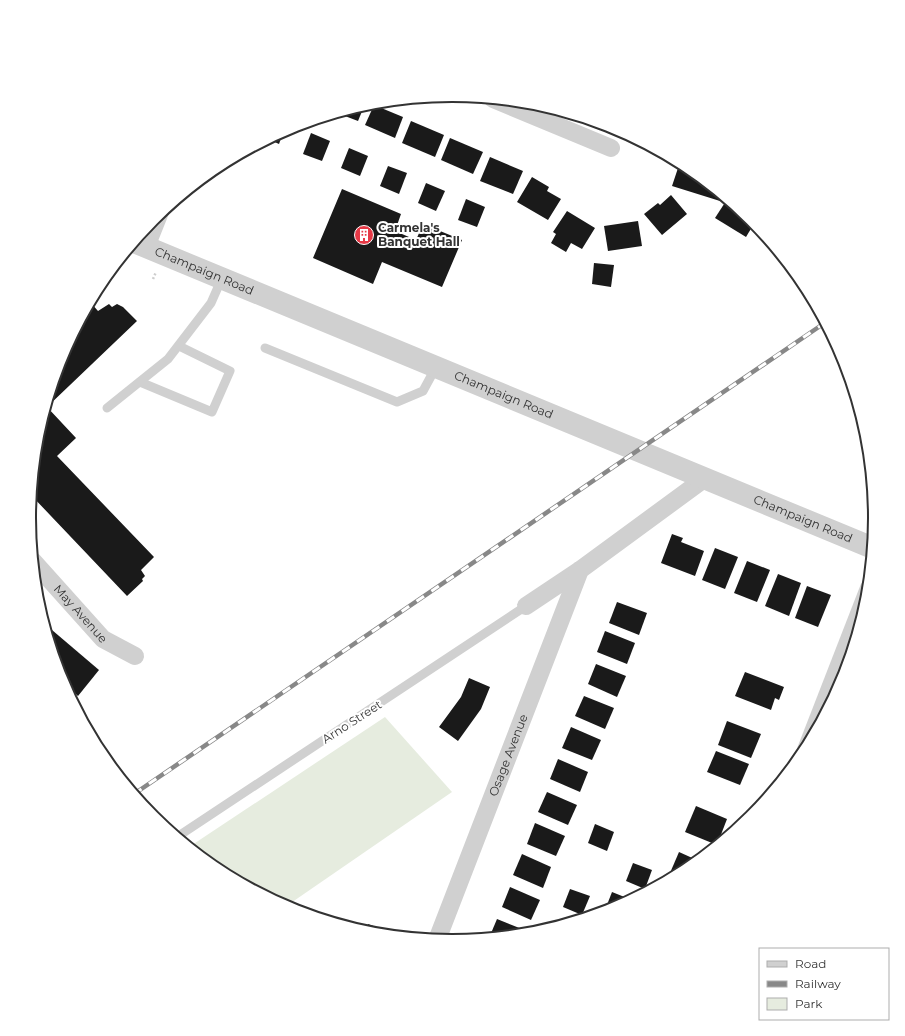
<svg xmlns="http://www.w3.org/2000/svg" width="905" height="1036" font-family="Montserrat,sans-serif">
  <rect width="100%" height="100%" fill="#fff"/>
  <path fill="#e6ecdf" d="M385,717L452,792L285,907L217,870L189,847Z"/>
  <g fill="#1a1a1a">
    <path d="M365,104L358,121L337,113Z"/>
    <path d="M374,105L403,117L395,138L365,125Z"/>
    <path d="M411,121L444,135L435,157L402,143Z"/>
    <path d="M284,130L279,144L268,139L273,136Z"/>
    <path d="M311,133L330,141L322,161L303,154Z"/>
    <path d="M450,138L483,152L473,174L441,160Z"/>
    <path d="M349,148L368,156L360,176L341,168Z"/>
    <path d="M490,157L523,171L513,194L480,181Z"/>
    <path d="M683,163L722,194L720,201L672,186L678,168L681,169Z"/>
    <path d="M388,166L407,173L399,194L380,186Z"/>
    <path d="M532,177L549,187L547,191L561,199L548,220L517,202Z"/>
    <path d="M426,183L445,191L436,211L418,203Z"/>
    <path d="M342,189L401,214L395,231L416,240L423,224L462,240L442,287L382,262L373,284L313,258Z"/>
    <path d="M671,195L687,214L662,235L644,214L658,203L660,205Z"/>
    <path d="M466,199L485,207L477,227L458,220Z"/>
    <path d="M726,201L743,211L755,222L746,237L715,218Z"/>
    <path d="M567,211L595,228L582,249L571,243L566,252L551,243L556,234L553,232Z"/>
    <path d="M638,221L642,246L608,251L604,226Z"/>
    <path d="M594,263L614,265L611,287L592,284Z"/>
    <path d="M91,303L98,311L109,304L112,307L117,304L123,307L137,321L47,407L76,438L57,456L154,557L141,570L145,576L142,579L143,581L127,596L31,495L37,435L61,356L88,306Z"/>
    <path d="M672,534L683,538L681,542L704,551L695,576L661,563Z"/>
    <path d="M715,548L738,557L725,589L702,580Z"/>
    <path d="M747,561L770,570L757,602L734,593Z"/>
    <path d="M778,574L801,583L789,616L765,606Z"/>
    <path d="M807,586L831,595L818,627L795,618Z"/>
    <path d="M617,602L647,613L639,635L609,623Z"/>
    <path d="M52,630L99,670L78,696L63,683L61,680L48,635Z"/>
    <path d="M605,631L635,643L627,664L597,652Z"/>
    <path d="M596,664L626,676L617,697L588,684Z"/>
    <path d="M745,672L784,687L779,700L775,698L771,710L735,696Z"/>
    <path d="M469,678L490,687L481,709L458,741L439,727L461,697Z"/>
    <path d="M584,696L614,708L605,729L575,716Z"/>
    <path d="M727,721L761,734L751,758L718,745Z"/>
    <path d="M571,727L601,740L592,760L562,748Z"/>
    <path d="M716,751L749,764L740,785L707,772Z"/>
    <path d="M558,759L588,772L580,792L550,779Z"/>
    <path d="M547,792L577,805L568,825L538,812Z"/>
    <path d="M696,806L727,819L717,845L685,832Z"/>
    <path d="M535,823L565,836L556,856L527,844Z"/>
    <path d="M595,824L614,832L607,851L588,843Z"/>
    <path d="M679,852L699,861L688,870L677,876L670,873Z"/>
    <path d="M522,854L551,867L543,888L513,875Z"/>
    <path d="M633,863L652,870L645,889L626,881Z"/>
    <path d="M510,887L540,900L531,920L502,907Z"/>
    <path d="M570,889L590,896L582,915L563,907Z"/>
    <path d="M612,892L632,900L614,909L607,911L605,910Z"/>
    <path d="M497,919L527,931L526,934L489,938Z"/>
    <path d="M368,924L390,932L389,935L365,932Z"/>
  </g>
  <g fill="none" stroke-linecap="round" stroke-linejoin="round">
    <path stroke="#cdcdcd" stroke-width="2.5" stroke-dasharray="2 2" stroke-linecap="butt" d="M153,279L156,272"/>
    <g stroke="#d0d0d0" stroke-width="9">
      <path d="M265,348L397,402L423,391L436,367"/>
      <path d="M140,382L212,412L230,371L179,346"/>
      <path d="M107,408L168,359L211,303L222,278"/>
      <path d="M177,837L526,606"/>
    </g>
    <g stroke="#d0d0d0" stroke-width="18">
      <path d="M493,99L611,148"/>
      <path d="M146,247L160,212"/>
      <path id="s1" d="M33,561L103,639L135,656"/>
      <path d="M526,606L580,570"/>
      <path d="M806,750L869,588"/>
      <path id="s2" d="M437,940L580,570L704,479"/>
    </g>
    <path stroke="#d0d0d0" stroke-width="22" id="s3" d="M134,242L873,548"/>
    <defs>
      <path id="rail" d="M134,794L826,322"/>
    </defs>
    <use href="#rail" stroke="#888" stroke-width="4.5"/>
    <use href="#rail" stroke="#fff" stroke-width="3" stroke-dasharray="9" stroke-linecap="butt"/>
  </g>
  <defs>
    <symbol id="building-disc" viewBox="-11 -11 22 22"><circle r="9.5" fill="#e63946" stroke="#fff"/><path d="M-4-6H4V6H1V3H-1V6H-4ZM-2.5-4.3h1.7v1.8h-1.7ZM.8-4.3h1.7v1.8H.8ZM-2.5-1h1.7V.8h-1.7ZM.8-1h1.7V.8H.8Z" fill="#fff"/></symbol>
  </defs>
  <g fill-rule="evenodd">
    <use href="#building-disc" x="353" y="224" width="22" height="22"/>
  </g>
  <g text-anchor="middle" stroke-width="4" stroke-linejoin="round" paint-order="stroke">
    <g font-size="12" font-weight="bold" fill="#333" stroke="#fff" text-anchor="start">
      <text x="378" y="232">Carmela's<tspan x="378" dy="14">Banquet Hall</tspan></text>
    </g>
    <g font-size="12" fill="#333" stroke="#fff">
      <text dy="4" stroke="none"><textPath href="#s3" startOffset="76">Champaign Road</textPath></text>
      <text dy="4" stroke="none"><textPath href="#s3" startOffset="400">Champaign Road</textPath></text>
      <text dy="4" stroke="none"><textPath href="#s3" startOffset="724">Champaign Road</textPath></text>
      <text dy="4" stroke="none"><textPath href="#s1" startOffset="71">May Avenue</textPath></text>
      <text transform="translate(352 722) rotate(-33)" y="4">Arno Street</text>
      <text dy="4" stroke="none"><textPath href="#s2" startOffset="198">Osage Avenue</textPath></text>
    </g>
  </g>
  <path d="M0 0H905V1036H0ZM36 518a416 416 0 1 1 832 0a416 416 0 1 1-832 0Z" fill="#fff" fill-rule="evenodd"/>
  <path fill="none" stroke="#333" stroke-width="2" d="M36 518a416 416 0 1 1 832 0a416 416 0 1 1-832 0Z"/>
  <rect x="759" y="948" width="130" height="72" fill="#ffffff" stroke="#adadad"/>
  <rect x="767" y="961" width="20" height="6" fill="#d0d0d0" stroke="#adadad"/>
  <text x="795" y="968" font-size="12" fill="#333333">Road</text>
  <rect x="767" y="981" width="20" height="6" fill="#888888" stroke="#adadad"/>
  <text x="795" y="988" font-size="12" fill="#333333">Railway</text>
  <rect x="767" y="998" width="20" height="12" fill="#e6ecdf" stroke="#adadad"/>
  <text x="795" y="1008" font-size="12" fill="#333333">Park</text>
</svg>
